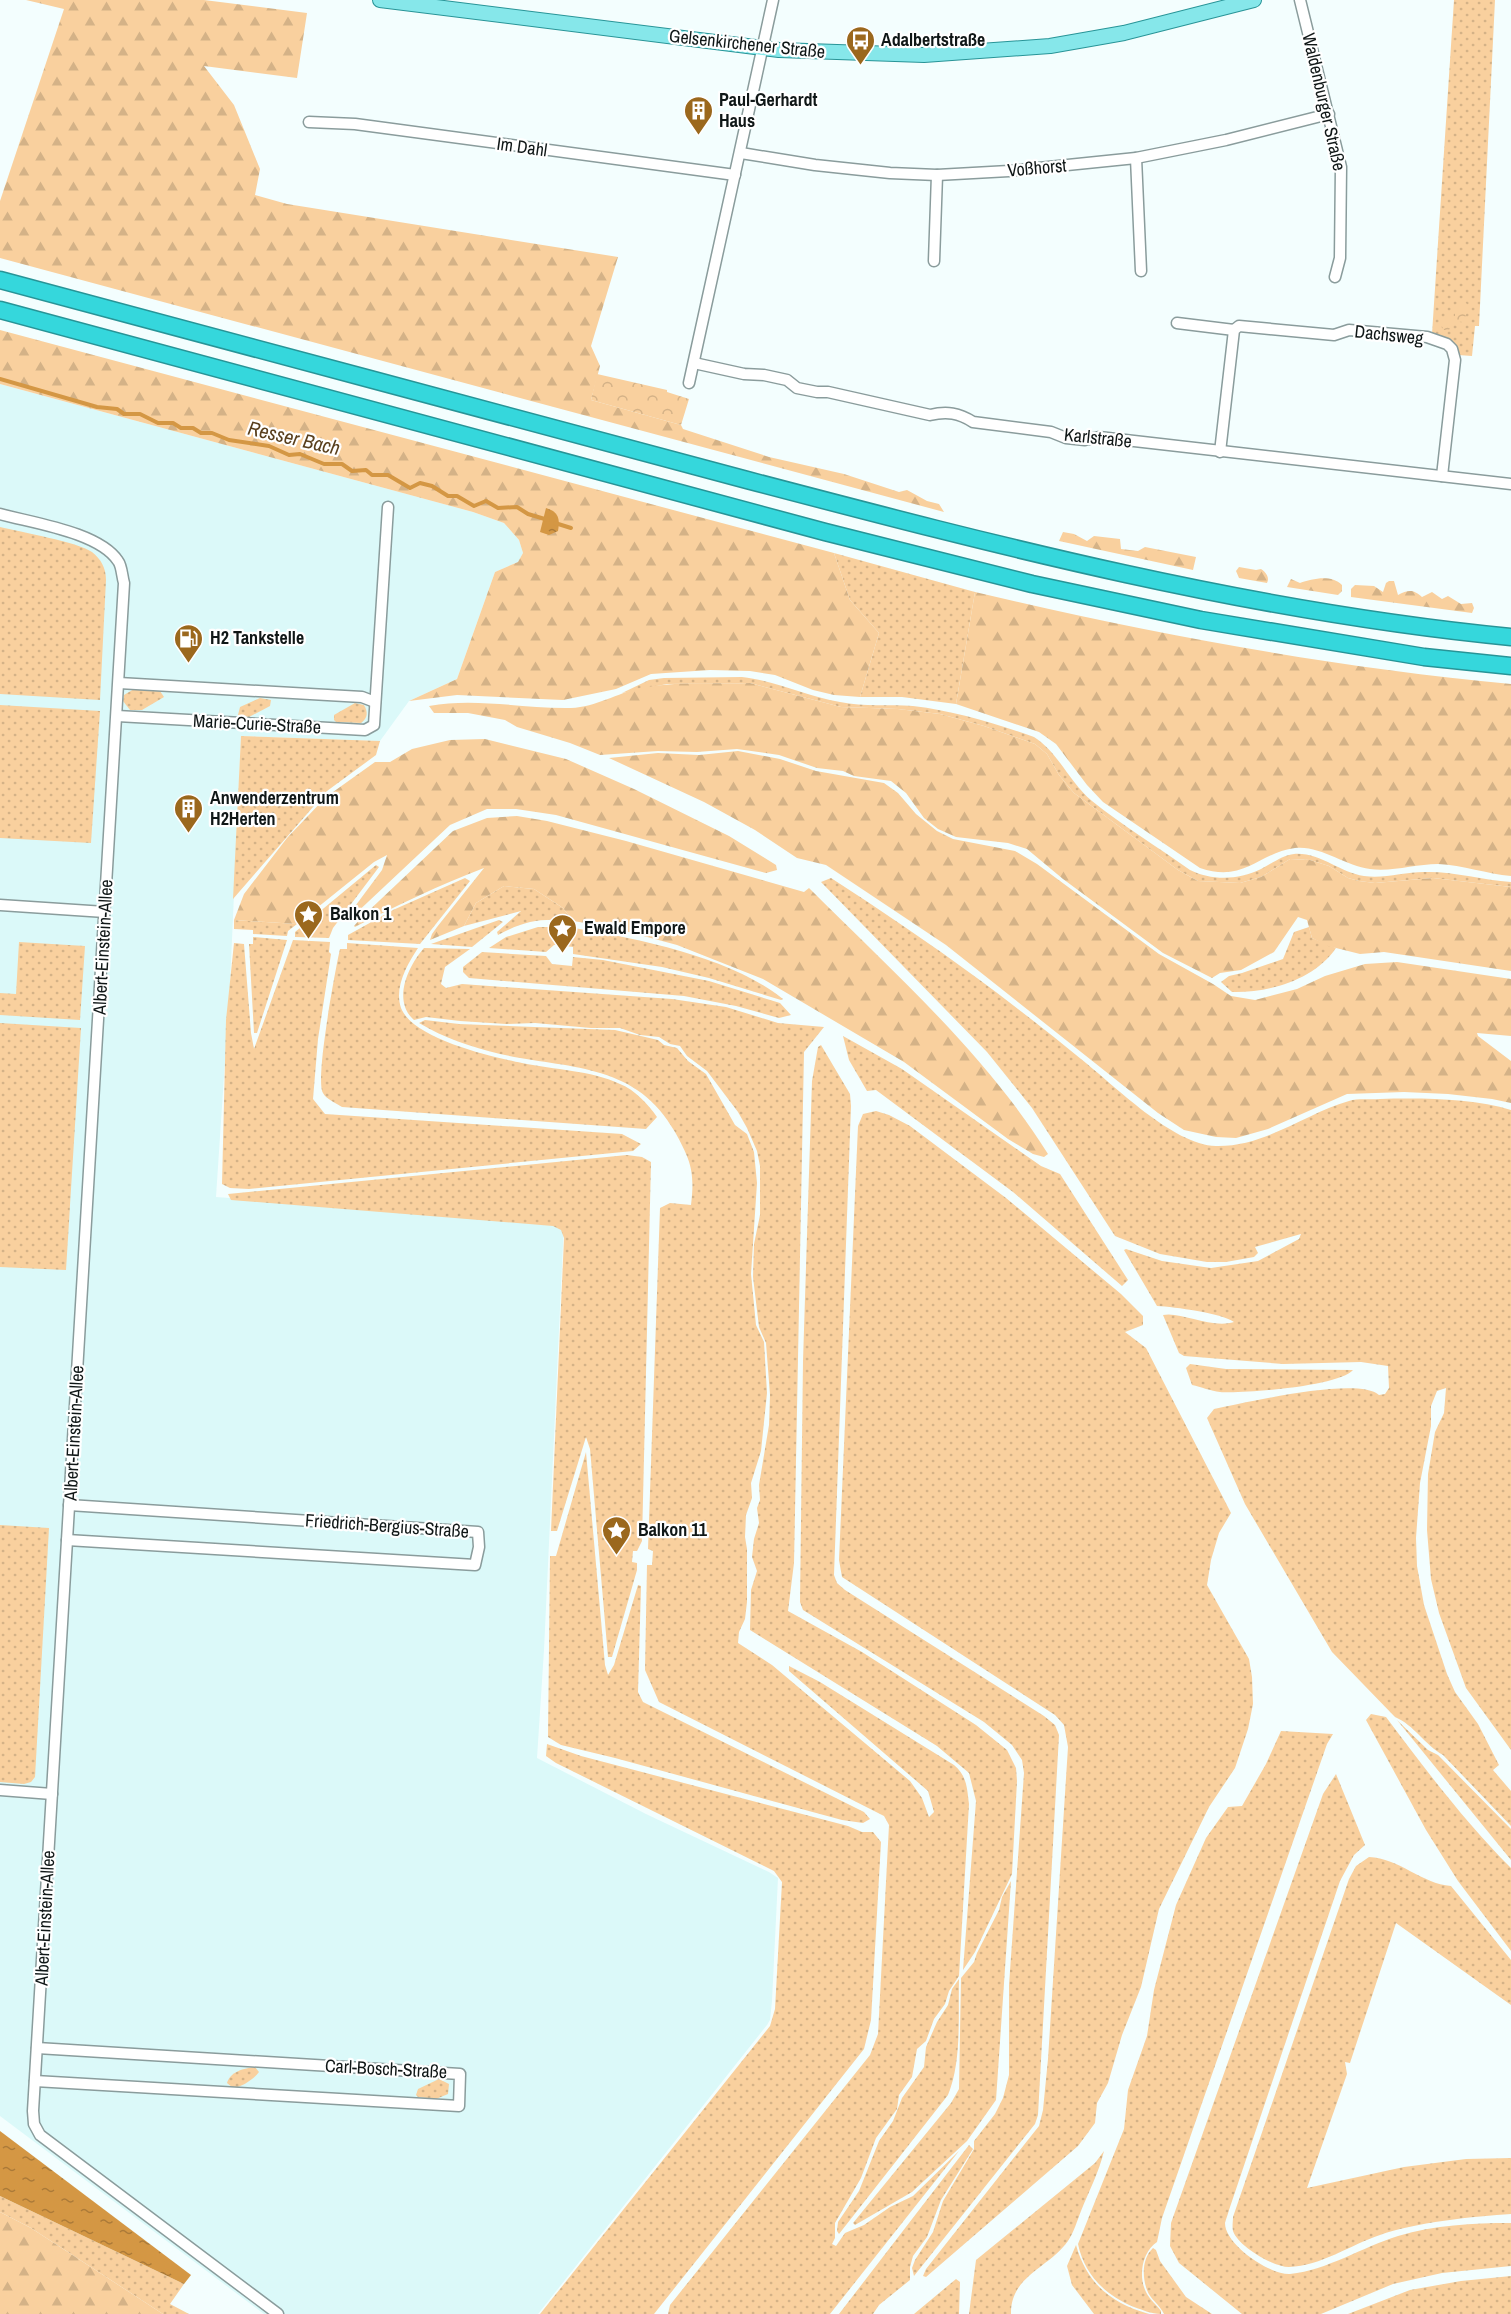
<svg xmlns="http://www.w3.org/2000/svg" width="1511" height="2314" font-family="'Archivo Narrow',sans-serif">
  <defs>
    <pattern id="grass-dots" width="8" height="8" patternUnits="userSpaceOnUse" patternTransform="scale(1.5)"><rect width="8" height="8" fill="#f9d09e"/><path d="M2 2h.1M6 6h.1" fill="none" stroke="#d4b287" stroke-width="1.8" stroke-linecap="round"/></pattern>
    <pattern id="forest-firs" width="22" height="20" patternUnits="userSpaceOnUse" patternTransform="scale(1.5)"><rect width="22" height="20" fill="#f9d09e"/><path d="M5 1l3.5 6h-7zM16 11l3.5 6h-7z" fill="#d4b287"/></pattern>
    <pattern id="park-crowns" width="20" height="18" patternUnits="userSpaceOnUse" patternTransform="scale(1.5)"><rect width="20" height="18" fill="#f9d09e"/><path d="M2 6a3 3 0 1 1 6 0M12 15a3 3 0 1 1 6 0" fill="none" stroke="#d4b287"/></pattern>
    <pattern id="water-ripples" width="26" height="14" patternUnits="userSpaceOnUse" patternTransform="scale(1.5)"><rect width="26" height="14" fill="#d49744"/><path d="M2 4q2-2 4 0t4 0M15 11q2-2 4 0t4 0" fill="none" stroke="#ab7a38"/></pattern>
  </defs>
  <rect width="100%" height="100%" fill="#f3fefe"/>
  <path fill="#dbf9f9" d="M0,384L473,512L504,523L519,540L523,553L518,562L495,572L457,679L409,701L380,741L241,736L230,985L216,1197L564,1223L544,1650L537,1758L646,1814L769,1872L778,1878L772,2001L770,2020L767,2025L538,2314H264L0,2116Z"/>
  <g fill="url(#grass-dots)">
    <path d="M1454,0H1495L1479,326H1475L1472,356L1458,355C1454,341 1447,335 1432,334Z"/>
    <path d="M0,527C20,532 78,542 92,552C101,559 106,568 106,580L100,700L0,694Z"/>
    <path d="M834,553L975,592L956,704L902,697H860L879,633L850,600Z"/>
    <path d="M742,677C776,681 806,696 840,702C864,707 889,704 913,706C955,711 994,723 1034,737C1059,753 1069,782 1092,801C1123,826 1158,847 1190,870C1212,881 1239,880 1261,869C1271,864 1283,855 1294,854C1320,852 1340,873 1364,876C1384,879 1404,872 1424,872C1453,871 1482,880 1511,882V887L1433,878L1375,883L1359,881L1348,878L1329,866L1310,860L1290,859L1261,877L1240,883L1198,881L1178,870L1074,793L1059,775L1047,754L1035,744L984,726L940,714L898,709L841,707L750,683L667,684L622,693L649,680L664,678Z"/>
    <path d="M134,689L160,691L164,697L142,710H130L123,701L124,695Z"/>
    <path d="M260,698L271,700L270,706L249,717L238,715L240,707Z"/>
    <path d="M355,703L364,705C368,712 368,718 361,723L336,722L334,720V715Z"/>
    <path d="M0,705L100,711L91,843L0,838Z"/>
    <path d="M241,736L380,741L376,755L327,791L233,899Z"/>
    <path d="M376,865L379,867L333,928L329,938L295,937V932Z"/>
    <path d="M465,878L470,881L420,944L348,940V935L393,910Z"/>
    <path d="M831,878C881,910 929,943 977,978C1012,1004 1047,1031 1081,1059C1114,1085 1173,1145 1216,1146C1265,1147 1304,1114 1349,1101C1358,1098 1370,1100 1380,1099C1420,1098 1473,1098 1511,1110V1750L1466,1688L1439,1613L1431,1579L1427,1530L1428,1474L1435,1432L1444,1413L1446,1388L1437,1391L1431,1406V1426L1420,1483L1416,1538L1417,1566L1424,1605L1447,1674L1455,1692L1478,1724L1499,1765L1493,1770L1511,1791V1826L1443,1755C1425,1745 1414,1725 1395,1717L1332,1652L1245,1504L1207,1418L1214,1409C1245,1403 1357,1376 1379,1395L1385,1394L1389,1388L1388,1366L1361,1362L1283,1364L1184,1356L1179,1353L1163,1315C1180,1311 1211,1329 1234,1322C1221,1313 1175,1307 1157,1306L1124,1250L1126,1249L1162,1261L1211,1268L1258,1261L1299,1239L1301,1234L1255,1247L1258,1253L1254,1257L1226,1262H1207L1160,1254L1115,1236L1032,1108L987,1052L821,882Z"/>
    <path d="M504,886L534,889L563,908L573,921C542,918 526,920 498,935L497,932L521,911L464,926L476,903Z"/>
    <path d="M234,920L297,924L288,931L287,936L253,934V930L234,929Z"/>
    <path d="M499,920L503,922L472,947L431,944Z"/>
    <path d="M538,927H564L557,938L562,945H554L546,952L489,948L506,937Z"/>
    <path d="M567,927C633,937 731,957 783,999L781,1000L709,978L662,967L573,954V947L565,946L570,939Z"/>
    <path d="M1309,927L1312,938L1336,948C1314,980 1269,993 1232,992L1221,982L1229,976L1242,973L1283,959L1294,932Z"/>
    <path d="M253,937L287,940L257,1033H254L249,944H253Z"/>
    <path d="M293,940L330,942L329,952L331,954L318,1039L313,1099L325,1114L622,1134L641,1144L633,1151L249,1189L230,1188L222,1184L226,1020L234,943L244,944L251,1033L254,1049Z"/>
    <path d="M19,942L85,946L80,1020L0,1015V993L16,994Z"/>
    <path d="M347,943L418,948C407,965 394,987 401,1008C413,1039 492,1057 522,1063C555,1070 590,1070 620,1084C635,1090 648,1104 657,1117L646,1129L342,1107C336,1103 326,1099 323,1093C315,1080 334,979 338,958L340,949H347Z"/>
    <path d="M424,948L470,949L445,967L441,984L446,988L462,984L672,999L726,1007L778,1023L824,1027L804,1052L794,1563L788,1611L862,1652L976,1725L1007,1750L1016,1768L1017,1781L1012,1874L975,1952L963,1970L976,1801L969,1773L937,1746L750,1630L751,1590L757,1571L752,1557L754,1539L759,1523L757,1508L760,1500L759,1485L769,1425L770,1395L766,1343L759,1327L753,1277L754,1244L760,1215V1166L757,1151L747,1128L738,1112L707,1071L687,1056L680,1046L670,1044L659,1037L640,1035L620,1028H591L535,1023L506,1024L460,1021L426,1017L414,1020C392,1001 408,966 424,948Z"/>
    <path d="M482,952L546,956L552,964L572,966L573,957L603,960L709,981L780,1003L791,1015L779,1018L736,1006L684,996L469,978L463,972V967Z"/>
    <path d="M425,1020L459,1024L615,1030L658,1040L664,1045L677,1048L688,1061L706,1074L735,1125L747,1134L754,1152L757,1183L751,1274L756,1325L764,1342L767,1393L761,1451L751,1483L752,1498L746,1515L745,1537L747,1549V1602L745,1619L739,1632L738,1643L772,1665L910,1781L922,1798L929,1817L934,1812L928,1791L789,1671V1666L820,1682L954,1765C967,1776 967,1788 969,1804L959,1976L949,1991L945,2004L934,2019L926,2041L917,2049L912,2077L899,2095L897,2109L876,2138L861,2178L835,2223V2238L832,2244L836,2246L845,2233L864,2225L890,2207L913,2196L959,2151L830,2314H668L670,2305L870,2055L878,2034L889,1825L884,1816L659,1702L645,1670L647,1565H652L653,1551L648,1549L660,1208L670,1203L691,1205C695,1172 691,1161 675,1132C636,1062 568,1069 500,1054C471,1047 444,1038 419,1023Z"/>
    <path d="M0,1023L81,1028L66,1270L0,1267Z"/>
    <path d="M843,1036L902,1069L1041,1166L1060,1174L1128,1280L1122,1286L1013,1192L876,1090L867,1091L849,1060Z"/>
    <path d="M821,1045L850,1094L851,1106L834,1575L837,1583L845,1590L1044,1716L1055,1725L1059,1735L1038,2115L1035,2124L914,2276L912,2268L915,2260L933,2232L943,2201L974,2149V2141L995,2114L1003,2098L1009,2075V1985L1024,1773L1022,1760L1012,1745L984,1722L803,1610L800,1602L803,1361L809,1173L812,1081L818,1047Z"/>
    <path d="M876,1111L889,1115L910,1126L1006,1198L1121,1294L1143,1316V1325L1125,1332L1146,1348L1231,1513L1219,1533L1211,1560L1207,1585L1249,1659L1252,1677L1253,1704L1248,1729L1235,1768L1209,1807L1159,1909L1141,1987L1122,2035L1108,2083L1097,2103L1095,2123L1078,2146L926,2277L923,2276L926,2269L1039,2126L1043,2110L1048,2059L1068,1747L1064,1725L1055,1715L842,1577L839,1560L858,1126L863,1114Z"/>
    <path d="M627,1155L642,1157L651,1162L642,1541L637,1551H633L632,1562L637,1563V1570L612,1657H608L590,1449L586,1437L557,1531H551L564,1238L561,1230L553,1226L231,1200L228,1194Z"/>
    <path d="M1190,1364L1226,1369L1353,1370C1340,1386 1243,1394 1220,1392C1211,1391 1201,1387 1192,1385L1186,1368Z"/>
    <path d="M586,1452L605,1665L608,1675L614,1665L638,1585L641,1586L638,1692L643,1702L864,1812L870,1819L863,1823L842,1820L615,1758L561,1745L548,1737L550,1556H556Z"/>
    <path d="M0,1525L49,1528L35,1777L31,1782L24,1784L0,1782Z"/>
    <path d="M1371,1714L1386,1717C1425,1769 1465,1822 1511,1868V1951L1458,1881L1426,1830L1366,1720Z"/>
    <path d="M1397,1720L1428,1750L1438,1755L1511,1829V1860Z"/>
    <path d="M1281,1731L1333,1734L1327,1744L1162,2218L1157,2242C1142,2252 1138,2276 1146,2292C1149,2299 1157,2305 1161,2311V2314C1151,2314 1143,2310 1134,2307C1104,2295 1084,2273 1078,2244L1124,2129L1128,2090L1147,2036L1154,1990L1176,1905L1206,1838L1228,1807L1242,1806L1266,1764Z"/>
    <path d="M547,1744L581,1756L848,1826L862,1832H873L881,1842L871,2020L864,2049L654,2314H540L770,2026L775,2009L782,1882L774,1871L556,1763L546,1756Z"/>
    <path d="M1336,1774L1365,1845L1354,1855L1340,1881L1229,2210C1228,2214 1226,2219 1225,2223C1225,2245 1270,2275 1290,2274C1328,2270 1362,2247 1398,2236C1435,2225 1472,2223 1511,2223V2266L1442,2273L1393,2284L1321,2314H1242L1179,2263L1170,2246L1171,2223L1323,1794Z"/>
    <path d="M1369,1857C1399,1858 1422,1884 1451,1886L1511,1960V2005L1396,1923L1350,2063L1345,2062L1347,2074L1307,2188L1404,2167L1466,2159L1511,2158V2214C1476,2216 1412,2223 1380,2235C1350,2245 1321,2266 1289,2267C1273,2267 1238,2246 1233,2231C1232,2227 1233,2221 1233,2217L1349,1879L1356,1866Z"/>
    <path d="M1011,1881L996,2100L967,2141L912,2192L855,2225L853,2223L951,2103L959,2089L961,1978L974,1962L977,1953L999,1910L1002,1897Z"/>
    <path d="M959,1979C958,2016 962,2061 948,2095L839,2234L837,2231L838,2222L859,2191L879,2141L893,2121L902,2098L924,2067L926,2047L937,2022L948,2005L952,1989Z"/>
    <path d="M255,2067L259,2072C254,2079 242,2087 233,2088L227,2083C230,2072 244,2068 255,2067Z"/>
    <path d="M439,2079L449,2084L448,2094L436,2099L418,2097L416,2095L418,2089Z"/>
    <path d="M969,2145L973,2149L941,2200L927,2237L913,2256L910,2267V2280L879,2305L873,2314H839Z"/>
    <path d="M1104,2151C1099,2172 1089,2191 1081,2211C1077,2221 1074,2232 1068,2241C1049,2268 1010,2276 1011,2314H969L976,2260L1095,2163Z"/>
    <path d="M0,2196L184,2284L170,2304L189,2314H163L31,2228L0,2212Z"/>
    <path d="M1076,2245C1087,2284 1111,2303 1149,2314H1094L1072,2285L1067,2266Z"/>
    <path d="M1153,2248L1156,2250L1160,2261L1186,2297L1212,2314H1164C1160,2305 1150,2299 1147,2290C1142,2277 1142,2258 1153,2248Z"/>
    <path d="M1511,2276V2314H1348L1410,2290L1461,2281Z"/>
    <path d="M956,2279L960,2282L959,2314H914Z"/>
  </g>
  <g fill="url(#forest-firs)">
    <path d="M26,0H204L307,13L297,78L204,66L234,105L260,169L255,195L287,204L618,257L591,346L600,366L591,400L681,425L683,429L769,457L844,474L899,492L907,490L927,501L939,504L944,512L0,258V201L64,9Z"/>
    <path d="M0,330L834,553L850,600L879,633L860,697L834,695L813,690L775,675L750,671L710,670L651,674L616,689L563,700L457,695L409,701L457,679L495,572L518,562L523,553L519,540L504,523L473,512L0,384Z"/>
    <path d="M1063,532L1074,534L1087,541L1094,536L1120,539L1121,549L1138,551L1145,547L1196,557L1193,570L1059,541Z"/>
    <path d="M1239,567L1256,570L1261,569C1266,572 1270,578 1267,583L1239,578L1236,571Z"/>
    <path d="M1291,579L1300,583C1312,579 1331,574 1342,585V591L1338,595L1287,587Z"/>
    <path d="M1389,581H1394L1398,595C1408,590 1413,589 1422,597L1432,592L1442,599L1448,596L1461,604L1472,603L1474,608L1472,613L1351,597V589L1355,585L1374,586L1383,592L1386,583Z"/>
    <path d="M975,592C1152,634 1330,667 1511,684V876C1487,874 1463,865 1438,864C1416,864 1392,872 1370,869C1345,866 1320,845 1295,848C1258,853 1245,883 1200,868L1103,802L1087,785L1056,744L1039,732L956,704Z"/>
    <path d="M750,683L841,707L898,709L940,714L984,726L1035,744L1047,754L1059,775L1074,793L1178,870L1198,881L1240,883L1261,877L1290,859L1310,860L1329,866L1348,878L1359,881L1375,883L1433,878L1511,887V971L1384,952L1360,954L1328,946L1312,938L1307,920L1298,917L1274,952L1241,970L1220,973L1212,978L1163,953L1063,879L1027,849L1008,843L956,837L938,829L924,818L906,793L891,781L854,776L843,771L817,768L779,755L737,749L697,752L658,751L600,755L570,743L517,727L505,720L468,713H434L429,706C476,697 523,709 571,708C596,707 617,693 641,688C677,681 714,684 750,683Z"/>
    <path d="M485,739L566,759L634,789L729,836L776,865L777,870L766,873L556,815L516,809H487L450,825L352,917L353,909L382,870L387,855L374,862L297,924L234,920L244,894L287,838L326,797L375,762H390L412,749L450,740Z"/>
    <path d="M738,751L780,759L816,771L884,783L898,793L916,814L937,831L953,839L1015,851L1037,864L1159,954L1213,984L1231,996L1255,1000L1297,989L1325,976L1365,964L1397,962L1511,979V1036L1477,1033L1478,1036L1511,1061V1103L1492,1099L1448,1094L1404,1092L1347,1094L1268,1129L1236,1138L1216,1137L1184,1130L1158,1113L946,945L826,865L797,858L755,830L704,802L609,758L658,753L699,755Z"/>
    <path d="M517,816L547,821L626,841L804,892L809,888C892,971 985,1053 1048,1154L1044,1157L1033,1154L1008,1139L904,1062L763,979L677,945L610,927L573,921L563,908L534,889L504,886L476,903L464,926L430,940L432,934L437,927L484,868C440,885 397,905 355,927L354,926L361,918L453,831L487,818Z"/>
    <path d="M0,2212L31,2228L163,2314H0Z"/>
  </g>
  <g fill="url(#park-crowns)">
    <path d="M1459,302H1465L1468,305V310L1463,322L1453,321L1449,330H1444L1440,323L1448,313L1452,317L1455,316V305Z"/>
    <path d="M597,374L667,390V392L689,399L681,425L591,400Z"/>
  </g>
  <g fill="url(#water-ripples)">
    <path d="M546,508C559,512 560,519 558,531L549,535L540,532Z"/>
    <path d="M0,2131L191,2275L184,2284L0,2196Z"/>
  </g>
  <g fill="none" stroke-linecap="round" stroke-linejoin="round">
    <g stroke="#d49744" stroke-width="4">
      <path d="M0,379L97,407L117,409L124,414H140L158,423H173L181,428H193L201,433H212L229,440L269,446L289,455L300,454L324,464H342L352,471L366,470L372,475H388L410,488L420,483L432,486L448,496H457L474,506L486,501L498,508L517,507L528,514L548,520"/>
      <path d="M555,523L571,528"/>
    </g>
    <defs>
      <g id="minor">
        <path d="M1300,0L1341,167L1340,258L1335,277"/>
        <path d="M309,122L355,124L735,175"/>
        <path d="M741,153L815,165L890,173L937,175L1009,171L1136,158L1226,140L1329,114"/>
        <path d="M1136,158L1141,271"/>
        <path d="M934,261L937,175"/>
        <path d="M1177,323L1234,330"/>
        <path d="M694,363L744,374L764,375L787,380L797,388L817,392H828L930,415C947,411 959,413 973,422L1051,432L1066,438L1085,440L1099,437L1511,484"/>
        <path d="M689,383L773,0"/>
        <path d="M1220,452L1234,330L1239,326L1334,335L1349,330L1427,337L1447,344L1452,349L1455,360L1442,476"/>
        <path d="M0,514C32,523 99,532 118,561C122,566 122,577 124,583L33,2111L34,2124L40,2135L278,2314"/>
        <path d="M119,683L362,697L375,702"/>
        <path d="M117,716L365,730L374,725L388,507"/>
        <path d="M0,905L105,912"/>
        <path d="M67,1540L475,1565L479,1547L478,1532L69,1505"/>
        <path d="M0,1790L52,1794"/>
        <path d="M35,2081L459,2106L460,2074L37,2048"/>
      </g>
      <path id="major" d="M380,0L779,50L924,55L1050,46L1124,33L1254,0"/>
      <g id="highway">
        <path d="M0,280C249,346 498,414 747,480C998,546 1251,612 1511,637"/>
        <path d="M0,310L825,532L1032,584L1201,620L1424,657L1511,666"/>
      </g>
    </defs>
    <use href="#minor" stroke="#8a9c9c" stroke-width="13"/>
    <use href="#major" stroke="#289497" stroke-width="16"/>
    <use href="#highway" stroke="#289497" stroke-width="19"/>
    <use href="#minor" stroke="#fff" stroke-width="10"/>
    <use href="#major" stroke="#86e7ea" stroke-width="14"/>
    <use href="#highway" stroke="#35d7dc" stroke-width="16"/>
  </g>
  <defs>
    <symbol id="bus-pin" viewBox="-11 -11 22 30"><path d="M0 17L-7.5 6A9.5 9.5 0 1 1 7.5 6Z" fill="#9b681d" stroke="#fff"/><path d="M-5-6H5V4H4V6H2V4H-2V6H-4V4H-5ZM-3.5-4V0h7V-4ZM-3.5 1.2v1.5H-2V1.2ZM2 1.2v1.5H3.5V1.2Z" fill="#fff"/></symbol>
    <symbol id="building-pin" viewBox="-11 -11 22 30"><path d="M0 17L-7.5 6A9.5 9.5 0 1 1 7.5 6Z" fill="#9b681d" stroke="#fff"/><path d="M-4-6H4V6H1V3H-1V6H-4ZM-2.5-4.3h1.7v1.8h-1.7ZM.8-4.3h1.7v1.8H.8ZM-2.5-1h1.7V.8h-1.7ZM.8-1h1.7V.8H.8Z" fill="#fff"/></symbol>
    <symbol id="fuel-pin" viewBox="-11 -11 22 30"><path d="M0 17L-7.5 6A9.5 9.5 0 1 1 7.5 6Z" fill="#9b681d" stroke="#fff"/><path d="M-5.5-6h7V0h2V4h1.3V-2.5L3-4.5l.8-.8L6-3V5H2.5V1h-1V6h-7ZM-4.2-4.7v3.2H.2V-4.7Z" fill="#fff"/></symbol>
    <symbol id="sight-pin" viewBox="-11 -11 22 30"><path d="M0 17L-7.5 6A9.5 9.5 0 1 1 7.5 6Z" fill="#9b681d" stroke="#fff"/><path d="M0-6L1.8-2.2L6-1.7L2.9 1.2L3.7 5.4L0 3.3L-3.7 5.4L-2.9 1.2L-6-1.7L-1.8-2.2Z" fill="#fff"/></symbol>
  </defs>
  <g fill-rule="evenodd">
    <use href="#bus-pin" x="844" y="24" width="33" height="45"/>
    <use href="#building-pin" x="682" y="94" width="33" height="45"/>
    <use href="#fuel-pin" x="172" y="622" width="33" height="45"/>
    <use href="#building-pin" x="172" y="792" width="33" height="45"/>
    <use href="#sight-pin" x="292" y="898" width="33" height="45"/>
    <use href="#sight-pin" x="546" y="912" width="33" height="45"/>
    <use href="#sight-pin" x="600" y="1514" width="33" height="45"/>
  </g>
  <g text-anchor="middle" stroke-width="4.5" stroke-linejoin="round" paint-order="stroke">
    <g font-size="18" font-weight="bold" fill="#101717" stroke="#fff" text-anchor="start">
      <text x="881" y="46">Adalbertstraße</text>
      <text x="719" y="106">Paul-Gerhardt<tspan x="719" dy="21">Haus</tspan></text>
      <text x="210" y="644">H2 Tankstelle</text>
      <text x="210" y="804">Anwenderzentrum<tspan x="210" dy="21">H2Herten</tspan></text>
      <text x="330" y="920">Balkon 1</text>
      <text x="584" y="934">Ewald Empore</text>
      <text x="638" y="1536">Balkon 11</text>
    </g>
    <g font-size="18" fill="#101717" stroke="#fff">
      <text transform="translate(747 44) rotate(6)" y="6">Gelsenkirchener Straße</text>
      <text transform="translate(1324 102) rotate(77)" y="6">Waldenburger Straße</text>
      <text transform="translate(522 147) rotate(8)" y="6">Im Dahl</text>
      <text transform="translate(1037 168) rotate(-5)" y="6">Voßhorst</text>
      <text transform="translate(1389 335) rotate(6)" y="6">Dachsweg</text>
      <text transform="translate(1098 438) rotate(6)" y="6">Karlstraße</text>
      <text transform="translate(257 724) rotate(3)" y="6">Marie-Curie-Straße</text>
      <text transform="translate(103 947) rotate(-87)" y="6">Albert-Einstein-Allee</text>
      <text transform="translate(74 1433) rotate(-87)" y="6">Albert-Einstein-Allee</text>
      <text transform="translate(387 1526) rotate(4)" y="6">Friedrich-Bergius-Straße</text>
      <text transform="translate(45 1918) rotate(-87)" y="6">Albert-Einstein-Allee</text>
      <text transform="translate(386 2069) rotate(3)" y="6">Carl-Bosch-Straße</text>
    </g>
    <g font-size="20" font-style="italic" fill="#593f1d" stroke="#fff">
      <text transform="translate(294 438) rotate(13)" y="7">Resser Bach</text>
    </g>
  </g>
</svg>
